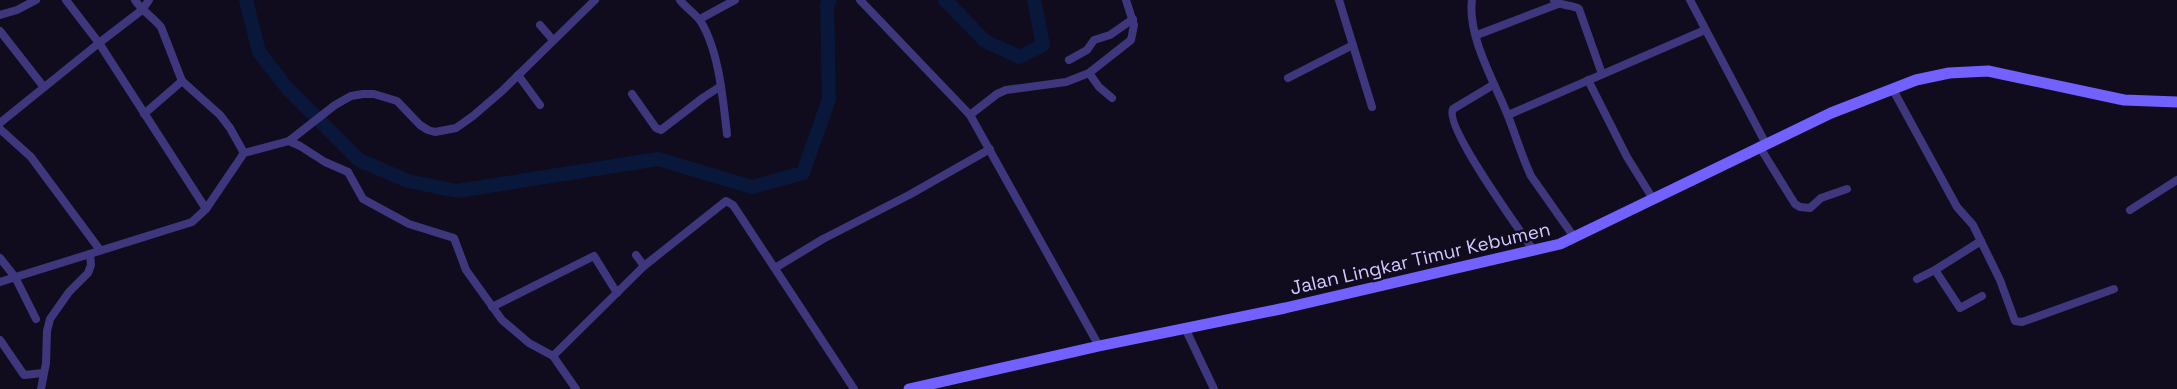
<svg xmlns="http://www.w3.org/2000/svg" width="2177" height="389" font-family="'Space Grotesk',sans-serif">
  <rect width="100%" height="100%" fill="#100c1e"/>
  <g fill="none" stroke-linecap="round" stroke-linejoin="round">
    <g stroke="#09173a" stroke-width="14">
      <path d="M246,0L259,52L287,88L359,160L408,181L457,191L658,159L752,187L803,173L829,99L827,5L830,0"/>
      <path d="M945,0L985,41L1019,57L1043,45L1034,0"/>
    </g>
    <g stroke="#3f377d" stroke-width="8">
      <path d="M66,0L99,43L142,10L149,0"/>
      <path d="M135,0C142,11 153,17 161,27L182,81L220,115L230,128L244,153"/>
      <path d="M680,0C686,8 697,15 701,22C719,51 723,100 727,134"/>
      <path d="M860,0L970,115L1099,346"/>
      <path d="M1339,0L1372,107"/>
      <path d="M1472,0C1467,36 1495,83 1508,116C1516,136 1522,157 1531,176L1574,237"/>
      <path d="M1554,0C1561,7 1571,4 1579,9L1602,74"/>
      <path d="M1690,0L1766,144"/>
      <path d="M0,15L17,10L36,0"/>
      <path d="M700,19L735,0"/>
      <path d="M540,25L553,40"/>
      <path d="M0,31L43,86"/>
      <path d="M1477,35L1558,4"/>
      <path d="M1069,60L1087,50L1094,40L1110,35L1133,19"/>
      <path d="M1089,73L1099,87L1112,98"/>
      <path d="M518,75L540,105"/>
      <path d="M1288,78L1353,45"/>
      <path d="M1588,80L1627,157L1653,199"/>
      <path d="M1493,85L1453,109C1443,125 1521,232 1534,251"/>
      <path d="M1892,88L1957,207L1973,225L2000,280L2015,321L2022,322L2114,289"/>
      <path d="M632,94L656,128L661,130L704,97L721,86"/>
      <path d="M144,114L182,81"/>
      <path d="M970,115L997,94L1006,90L1066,82L1089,73L1131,40L1134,25L1126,0"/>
      <path d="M1508,115L1705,30"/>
      <path d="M0,123L99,43L206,209"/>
      <path d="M0,129L31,157L100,250"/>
      <path d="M289,141L300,146L325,162L348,172L363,199L409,224L454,238L466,270L502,320L529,343L553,356L576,389"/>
      <path d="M1759,146L1795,204L1800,207L1810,208L1821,198L1847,189"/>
      <path d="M2130,210L2177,180"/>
      <path d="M636,255L644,266"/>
      <path d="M0,258L15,277L36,319"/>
      <path d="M775,268L823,239L909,195L990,149"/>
      <path d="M1935,270L1960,308L1982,296"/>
      <path d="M1917,279L1935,270L1981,241"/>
      <path d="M0,282L192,222L206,209L244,153L289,141L335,105L351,96L363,94H374L397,101L420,125L428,130L435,132L456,128L473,116L502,91L595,0"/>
      <path d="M492,307L594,256L617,293"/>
      <path d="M1185,328L1214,389"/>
      <path d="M0,340L24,375L43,373"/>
      <path d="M553,356L644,266L726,201L733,205L741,217L854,389"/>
      <path d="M41,389L46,363L47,331L50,319L69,292L88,273L91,265L90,254"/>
    </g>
    <path stroke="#7261fe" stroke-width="11" d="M909,389L1099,346L1285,308L1560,244L1831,113L1916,80L1949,73L1988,71L2124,100L2177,102"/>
  </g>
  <g text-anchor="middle" stroke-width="5" stroke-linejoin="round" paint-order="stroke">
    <g font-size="19" fill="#d4c9ff" stroke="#100c1e">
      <text transform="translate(1420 258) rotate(-13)" y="7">Jalan Lingkar Timur Kebumen</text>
    </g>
  </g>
</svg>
